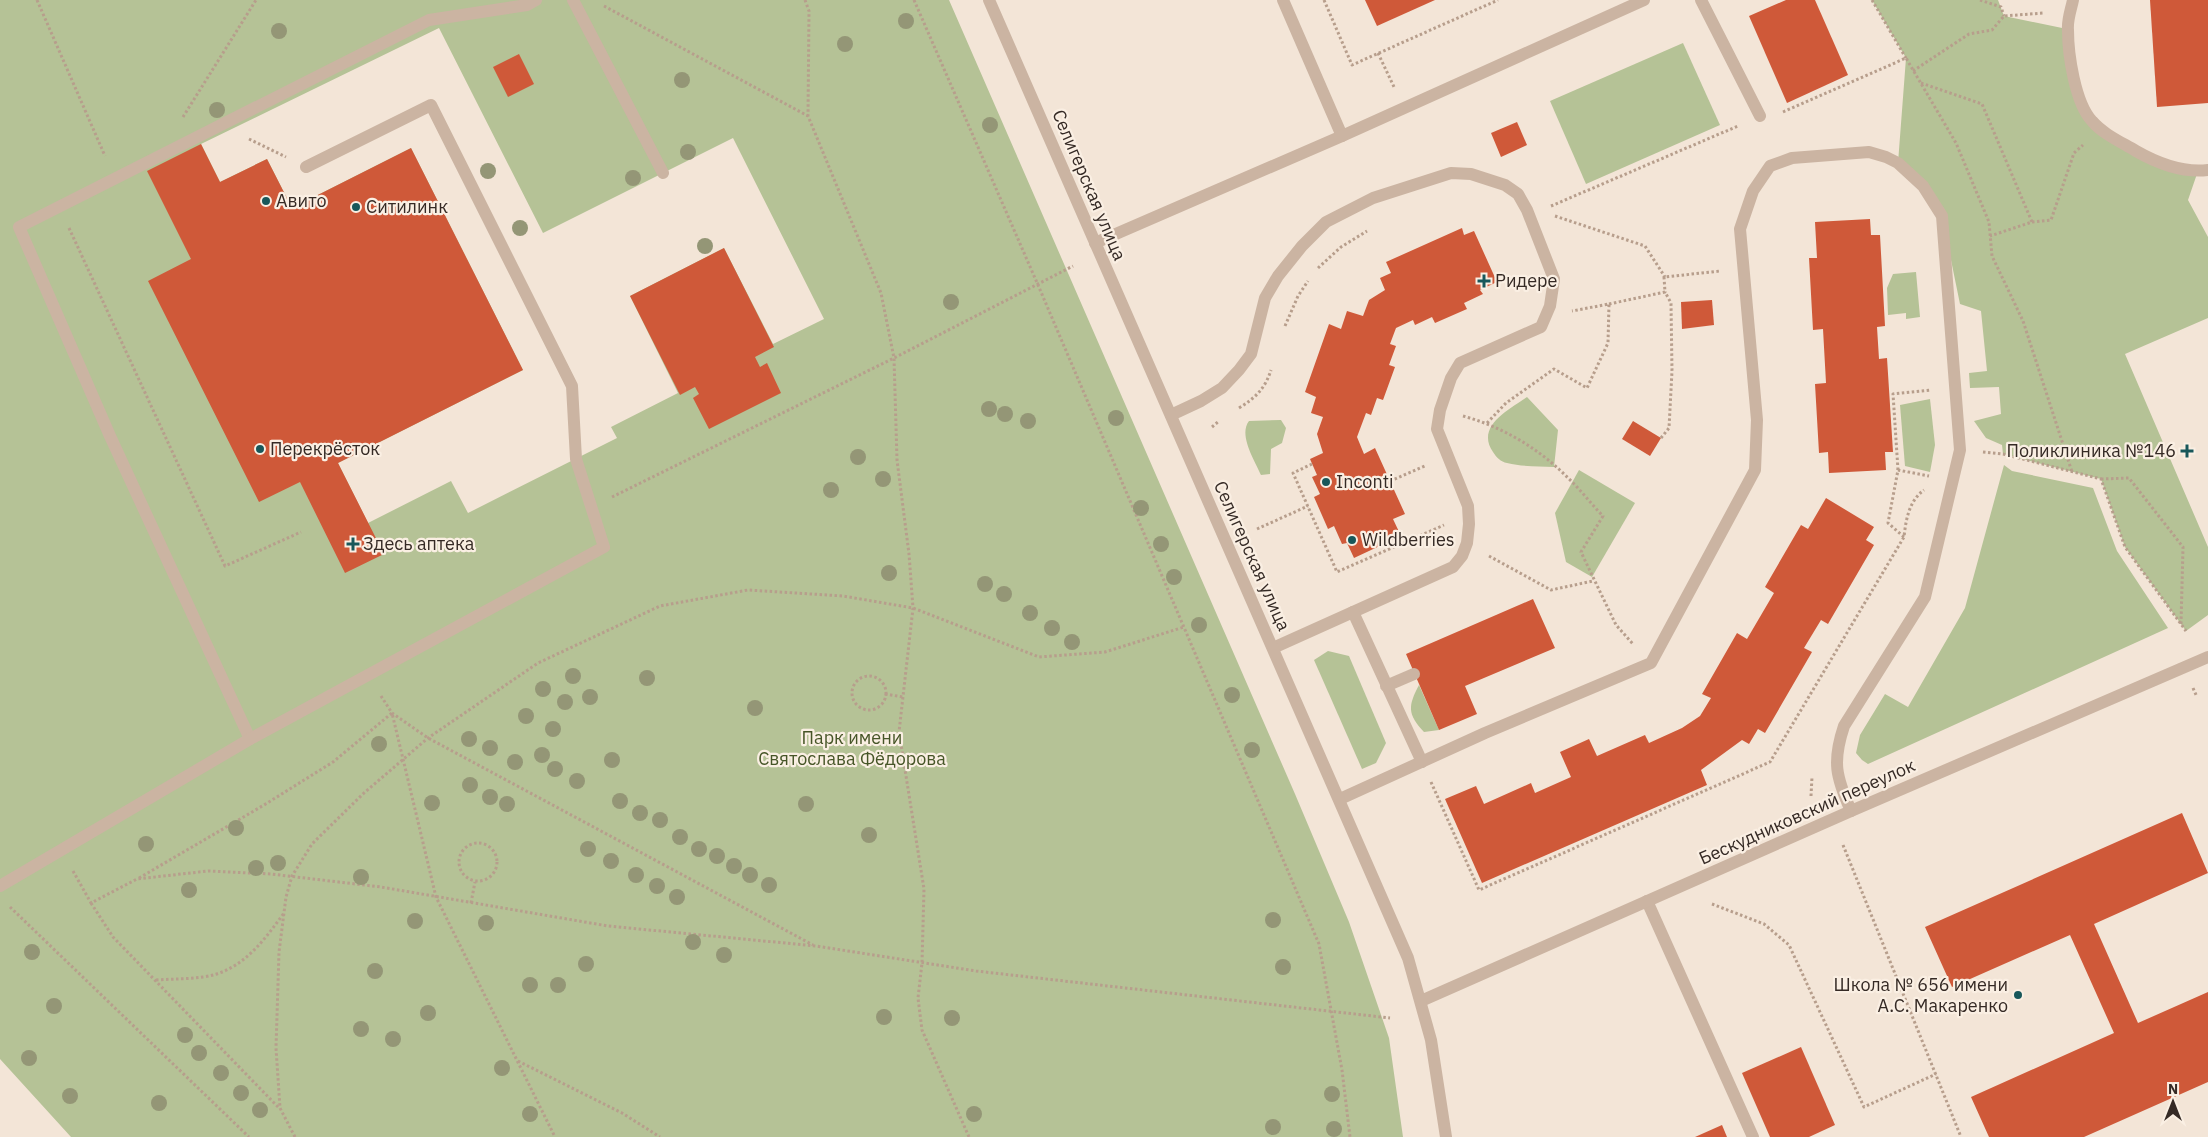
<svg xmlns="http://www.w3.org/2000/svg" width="2208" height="1137" font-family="'IBM Plex Sans',sans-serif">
  <rect width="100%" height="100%" fill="#f3e5d7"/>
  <g fill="#b5c296" fill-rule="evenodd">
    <path d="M0,0H949L1295,794L1349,922L1389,1038L1403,1137H71L0,1059ZM439,28L543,233L733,138L824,319L773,344L724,248L630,296L678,393L611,427L617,438L468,513L451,481L368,523L338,463L523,370L411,148L292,208L267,159L220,182L201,144Z"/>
    <path d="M1872,0H1998L2004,16L2067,29L2082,107L2119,142L2198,171L2188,200L2208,237V318L2125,354L2208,547V615L2186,631L2125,547L2101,479L2003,454L2002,445L1986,438L1974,421L2001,414L1999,387L1970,388L1969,373L1987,371L1981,311L1960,304L1942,216L1898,163L1906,58Z"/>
    <path d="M1683,43L1720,125L1586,184L1550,101Z"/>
    <path d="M1916,272L1920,317L1906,319V313L1888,315L1887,288L1893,274Z"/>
    <path d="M1527,397L1558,430L1554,467C1539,466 1522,467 1507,463C1501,462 1496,457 1493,452C1475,426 1510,409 1527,397Z"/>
    <path d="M1930,399L1935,445L1930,472L1905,466L1900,405Z"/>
    <path d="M1281,420L1286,428L1282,443L1271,449L1270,474L1261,475C1255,461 1238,435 1249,421Z"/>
    <path d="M2004,465L2012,471L2093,488L2117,551L2168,628L1868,764L1862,760L1856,753L1860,735L1885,694L1908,707L1965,608Z"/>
    <path d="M1579,470L1635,503L1592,577L1566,562L1555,513Z"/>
    <path d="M1328,651L1349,656L1386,743L1376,763L1362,769L1314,660Z"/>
    <path d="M1419,685L1439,730L1424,732C1407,714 1408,706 1419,685Z"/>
  </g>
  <g fill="#cf5939">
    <path d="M1365,0H1435L1377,26Z"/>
    <path d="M1786,0H1815L1848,75L1787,103L1749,16Z"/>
    <path d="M2150,0H2208V103L2157,107Z"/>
    <path d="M519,54L534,84L508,97L493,67Z"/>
    <path d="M1517,122L1527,145L1501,157L1491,133Z"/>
    <path d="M201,144L220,182L267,159L292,208L411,148L523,370L338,463L384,554L345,573L300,482L259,502L148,281L191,259L147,171Z"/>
    <path d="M1870,219L1871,235H1880L1885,326L1877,327L1879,359L1887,358L1893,452H1885L1886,470L1829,473L1828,452L1819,453L1815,384L1826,383L1823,329L1813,330L1809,258H1817L1815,222Z"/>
    <path d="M1462,228L1464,235L1474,231L1497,282L1480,290L1483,294L1464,303L1467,309L1435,323L1432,317L1415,325L1413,320L1396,328L1390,344L1396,346L1389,365L1395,367L1383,400L1377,398L1371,415L1366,413L1357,437L1364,454L1375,448L1405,514L1393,519L1401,536L1354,558L1347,543L1342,544L1334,526L1328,529L1314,497L1320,494L1312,477L1317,475L1310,459L1323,453L1317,434L1323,417L1311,413L1316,397L1305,392L1329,324L1341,329L1347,311L1363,316L1369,300L1385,290L1380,278L1391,273L1386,262Z"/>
    <path d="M724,248L774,347L755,357L760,367L767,363L781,393L709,429L693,398L699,394L695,387L680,395L630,296Z"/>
    <path d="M1712,300L1714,325L1682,329L1681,302Z"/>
    <path d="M1633,421L1661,438L1650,456L1622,439Z"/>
    <path d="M1826,498L1874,527L1866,540L1874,545L1828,624L1821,620L1804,648L1812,652L1765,733L1758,729L1749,744L1742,740L1701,770L1707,785L1482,883L1445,799L1476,786L1484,804L1531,783L1535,793L1571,777L1560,752L1589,739L1597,756L1645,735L1649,743L1682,728L1700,716L1711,698L1702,694L1737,633L1747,639L1774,593L1765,587L1801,525L1808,529Z"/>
    <path d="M1533,599L1555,648L1465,686L1477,714L1439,730L1406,654Z"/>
    <path d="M2182,813L2208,873L2094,924L2138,1023L2208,992V1082L2084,1137H1989L1971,1097L2114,1033L2070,935L1952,987L1925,927Z"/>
    <path d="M1801,1047L1835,1125L1809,1137H1770L1742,1073Z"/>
    <path d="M1722,1125L1727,1137H1695Z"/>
  </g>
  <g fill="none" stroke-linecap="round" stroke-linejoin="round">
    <g stroke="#b79e8c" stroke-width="3" stroke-dasharray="2.5 2.5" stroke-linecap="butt">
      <path d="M37,0L105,156"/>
      <path d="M805,0L809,11L808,116L881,293L894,358L897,460L909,554L913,608L899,732L924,889L922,963L918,998L922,1030L969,1137"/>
      <path d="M914,0L1038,285L1319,944L1342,1070L1350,1137"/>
      <path d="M1324,0L1352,65L1498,0"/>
      <path d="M1872,0L1907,60"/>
      <path d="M1980,0L2001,7L2004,16"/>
      <path d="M604,6L808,116"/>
      <path d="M1378,53L1394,87"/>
      <path d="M1913,71L1969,34L1992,30L2004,16L2044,13"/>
      <path d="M1921,83L1982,104L2032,222L1990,236"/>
      <path d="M1783,112L1906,58L1956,143L1989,222L1992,256L2023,321L2072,472"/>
      <path d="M183,117L256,0"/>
      <path d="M249,139L286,157"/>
      <path d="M1551,206L1738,126"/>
      <path d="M1555,216L1645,246L1665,277"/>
      <path d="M2032,222L2051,220L2074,153L2083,145"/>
      <path d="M69,228L225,566L301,532"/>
      <path d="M1318,268L1341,247L1367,231"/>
      <path d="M1609,304L1665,292L1664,277H1665L1720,271"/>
      <path d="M1285,326L1298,296L1308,281"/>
      <path d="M1239,408C1255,398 1265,389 1271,370"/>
      <path d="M1463,416C1503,427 1540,449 1569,479C1581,490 1591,504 1603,516L1581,552L1616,625L1633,644"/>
      <path d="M1487,423L1506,403L1554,369L1587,388L1608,343L1609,304L1572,311"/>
      <path d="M1212,427L1219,421"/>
      <path d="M1661,438L1669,428L1672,371L1671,303L1665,292"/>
      <path d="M1983,452L2003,454L2101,479L2125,547L2186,631"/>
      <path d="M1312,464L1293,473L1337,572L1444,525"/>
      <path d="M1898,470L1893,394L1931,390"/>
      <path d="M2101,479L2129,478L2183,547L2181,624"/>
      <path d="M1390,481L1425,466"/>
      <path d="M612,497L894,358L1073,266"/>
      <path d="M1257,529L1308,506"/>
      <path d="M1904,537L1888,523L1898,470L1929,476"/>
      <path d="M1489,556L1551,590L1593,581"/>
      <circle cx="869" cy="693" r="17"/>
      <path d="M2193,688L2197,697"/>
      <path d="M885,694L903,697"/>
      <path d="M381,696L392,713L428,738L813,945"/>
      <path d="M1431,782L1479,890L1770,762L1904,537C1906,519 1909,501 1924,490"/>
      <path d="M1811,796L1812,777"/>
      <circle cx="478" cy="862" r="19"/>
      <path d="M1843,845L1961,1137"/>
      <path d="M73,871L91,903L137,879L208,871L271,874L381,887L608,926L816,946L976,971L1390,1018"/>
      <path d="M139,878L264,805L333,762L392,713L436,897L555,1137"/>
      <path d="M91,903L113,937L279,1108"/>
      <path d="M471,903L475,882"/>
      <path d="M1712,904L1764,924L1789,945L1864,1107L1936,1074"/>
      <path d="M10,907L249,1137"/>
      <path d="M156,980C172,979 188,979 203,977C241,972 263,942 284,913"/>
      <path d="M518,1061L622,1113L660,1137"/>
      <path d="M295,1137L280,1108L276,1048L279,952L286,897L292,876L312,844L364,793L428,738L538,663L660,606L748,590L843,596L913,608L1039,657L1105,652L1184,627"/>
    </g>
    <g stroke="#cbb4a2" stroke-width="12">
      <path d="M573,0L663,173"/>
      <path d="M1283,0L1342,136"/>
      <path d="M1701,0L1760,116"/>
      <path d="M2073,0C2071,10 2067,20 2068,30C2068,54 2075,103 2092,121C2103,134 2121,142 2136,151C2157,163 2183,173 2208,170"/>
      <path d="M1095,243L1342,136L1644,0"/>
      <path d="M1171,415L1201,401L1222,388L1239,370L1251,354L1265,298L1278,276L1302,246L1326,222L1373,198L1451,173L1471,174L1505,185L1518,194L1527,210L1554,279L1550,306L1541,327L1460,363L1451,378L1440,410L1437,429L1468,506L1469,524L1467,543L1462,556L1453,567L1273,648"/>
      <path d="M1353,612L1422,762"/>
      <path d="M1386,686L1414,674"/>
      <path d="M250,739L110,436L19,227L429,20L527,5L536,0"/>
      <path d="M1340,799L1485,733L1651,663L1755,470L1757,420L1740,229L1753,191L1770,166L1792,158L1869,152L1886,157L1898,163L1923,186L1942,216L1960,450L1925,597L1844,726C1832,762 1836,777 1851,811"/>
      <path d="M0,886L250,739L604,547L576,459L572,386L431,105L306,167"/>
      <path d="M1647,901L1753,1137"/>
    </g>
    <path stroke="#cbb4a2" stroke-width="12" d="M1421,1001L1851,811L2208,657"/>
    <path stroke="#cbb4a2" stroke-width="12" d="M989,0L1408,958L1431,1040L1446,1137"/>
  </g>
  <g fill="#949676">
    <circle cx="906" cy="21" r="8"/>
    <circle cx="279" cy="31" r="8"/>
    <circle cx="845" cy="44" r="8"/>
    <circle cx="682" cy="80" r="8"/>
    <circle cx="217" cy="110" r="8"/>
    <circle cx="990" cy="125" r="8"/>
    <circle cx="688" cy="152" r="8"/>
    <circle cx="488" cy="171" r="8"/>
    <circle cx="633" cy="178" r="8"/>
    <circle cx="520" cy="228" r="8"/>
    <circle cx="705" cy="246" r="8"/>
    <circle cx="951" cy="302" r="8"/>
    <circle cx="989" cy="409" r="8"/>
    <circle cx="1005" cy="414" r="8"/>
    <circle cx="1116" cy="418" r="8"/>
    <circle cx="1028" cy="421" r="8"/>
    <circle cx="858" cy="457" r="8"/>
    <circle cx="883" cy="479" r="8"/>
    <circle cx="831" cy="490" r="8"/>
    <circle cx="1141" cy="508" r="8"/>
    <circle cx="1161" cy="544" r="8"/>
    <circle cx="889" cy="573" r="8"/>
    <circle cx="1174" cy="577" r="8"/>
    <circle cx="985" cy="584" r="8"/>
    <circle cx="1004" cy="594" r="8"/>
    <circle cx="1030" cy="613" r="8"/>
    <circle cx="1199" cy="625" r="8"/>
    <circle cx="1052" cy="628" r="8"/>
    <circle cx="1072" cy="642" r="8"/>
    <circle cx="573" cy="676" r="8"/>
    <circle cx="647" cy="678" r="8"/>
    <circle cx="543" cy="689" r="8"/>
    <circle cx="1232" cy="695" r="8"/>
    <circle cx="590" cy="697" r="8"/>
    <circle cx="565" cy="702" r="8"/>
    <circle cx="755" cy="708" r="8"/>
    <circle cx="526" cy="716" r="8"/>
    <circle cx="553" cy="729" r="8"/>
    <circle cx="469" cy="739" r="8"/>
    <circle cx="379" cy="744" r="8"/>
    <circle cx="490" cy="748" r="8"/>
    <circle cx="1252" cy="750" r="8"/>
    <circle cx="542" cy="755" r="8"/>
    <circle cx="612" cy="760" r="8"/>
    <circle cx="515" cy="762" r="8"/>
    <circle cx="555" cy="769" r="8"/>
    <circle cx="577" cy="781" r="8"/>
    <circle cx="470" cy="785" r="8"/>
    <circle cx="490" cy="797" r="8"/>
    <circle cx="620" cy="801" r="8"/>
    <circle cx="432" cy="803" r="8"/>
    <circle cx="507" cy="804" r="8"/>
    <circle cx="806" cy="804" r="8"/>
    <circle cx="640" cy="813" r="8"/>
    <circle cx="660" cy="820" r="8"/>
    <circle cx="236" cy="828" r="8"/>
    <circle cx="869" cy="835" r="8"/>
    <circle cx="680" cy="837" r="8"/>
    <circle cx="146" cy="844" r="8"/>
    <circle cx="588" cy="849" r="8"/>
    <circle cx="699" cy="849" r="8"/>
    <circle cx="717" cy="856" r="8"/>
    <circle cx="611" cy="861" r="8"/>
    <circle cx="278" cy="863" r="8"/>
    <circle cx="734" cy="866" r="8"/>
    <circle cx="256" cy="868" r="8"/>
    <circle cx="636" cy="875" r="8"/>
    <circle cx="750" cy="875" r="8"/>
    <circle cx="361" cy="877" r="8"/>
    <circle cx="769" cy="885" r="8"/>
    <circle cx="657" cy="886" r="8"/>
    <circle cx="189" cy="890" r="8"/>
    <circle cx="677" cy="897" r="8"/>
    <circle cx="1273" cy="920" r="8"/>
    <circle cx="415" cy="921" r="8"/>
    <circle cx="486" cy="923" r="8"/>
    <circle cx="693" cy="942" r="8"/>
    <circle cx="32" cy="952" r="8"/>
    <circle cx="724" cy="955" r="8"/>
    <circle cx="586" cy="964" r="8"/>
    <circle cx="1283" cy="967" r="8"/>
    <circle cx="375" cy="971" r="8"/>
    <circle cx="530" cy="985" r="8"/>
    <circle cx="558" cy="985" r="8"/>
    <circle cx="54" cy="1006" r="8"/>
    <circle cx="428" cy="1013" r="8"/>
    <circle cx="884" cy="1017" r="8"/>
    <circle cx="952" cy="1018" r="8"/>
    <circle cx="361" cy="1029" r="8"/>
    <circle cx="185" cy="1035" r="8"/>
    <circle cx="393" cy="1039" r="8"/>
    <circle cx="199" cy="1053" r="8"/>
    <circle cx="29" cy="1058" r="8"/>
    <circle cx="502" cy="1068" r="8"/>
    <circle cx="221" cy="1073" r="8"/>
    <circle cx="241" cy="1093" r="8"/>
    <circle cx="1332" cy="1094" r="8"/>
    <circle cx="70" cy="1096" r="8"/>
    <circle cx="159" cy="1103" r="8"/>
    <circle cx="260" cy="1110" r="8"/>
    <circle cx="530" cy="1114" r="8"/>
    <circle cx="974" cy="1114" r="8"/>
    <circle cx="1273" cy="1127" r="8"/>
    <circle cx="1334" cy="1129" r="8"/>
  </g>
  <g fill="#18575a" stroke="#faefe3" stroke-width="2">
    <circle cx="266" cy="201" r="5"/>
    <circle cx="356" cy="207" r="5"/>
    <path d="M1481.5 273.5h5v5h5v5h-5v5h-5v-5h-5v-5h5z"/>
    <circle cx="260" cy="449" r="5"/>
    <path d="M2184.5 443.5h5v5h5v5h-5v5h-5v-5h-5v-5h5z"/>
    <circle cx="1326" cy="482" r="5"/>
    <circle cx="1352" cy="540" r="5"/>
    <path d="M350.5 536.5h5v5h5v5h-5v5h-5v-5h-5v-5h5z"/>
    <circle cx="2018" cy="995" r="5"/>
  </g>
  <g text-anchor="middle" stroke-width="4.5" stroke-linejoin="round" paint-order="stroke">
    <g font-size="18" fill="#352a25" stroke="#faefe3">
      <text transform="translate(1089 185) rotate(67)" y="6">Селигерская улица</text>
      <text transform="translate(1252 556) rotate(66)" y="6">Селигерская улица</text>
      <text transform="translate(1807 812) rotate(-24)" y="6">Бескудниковский переулок</text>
    </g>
    <g font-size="18" fill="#352a25" stroke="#faefe3" text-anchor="start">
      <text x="276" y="207">Авито</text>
      <text x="366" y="213">Ситилинк</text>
      <text x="1495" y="287">Ридере</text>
      <text x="270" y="455">Перекрёсток</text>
      <text x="2176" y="457" text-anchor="end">Поликлиника №146</text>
      <text x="1336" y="488">Inconti</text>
      <text x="1362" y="546">Wildberries</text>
      <text x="363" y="550">Здесь аптека</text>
      <text x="2008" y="991" text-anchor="end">Школа № 656 имени<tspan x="2008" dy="21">А.С. Макаренко</tspan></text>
    </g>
    <g font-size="18" fill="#465527" stroke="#faefe3">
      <text x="852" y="744">Парк имени<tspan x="852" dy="21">Святослава Фёдорова</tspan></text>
    </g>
  </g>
  <g transform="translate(2173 1102)" stroke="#faefe3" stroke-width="4" paint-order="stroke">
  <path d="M0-4L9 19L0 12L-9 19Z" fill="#352a25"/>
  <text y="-8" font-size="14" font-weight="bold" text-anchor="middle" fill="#352a25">N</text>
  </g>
</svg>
